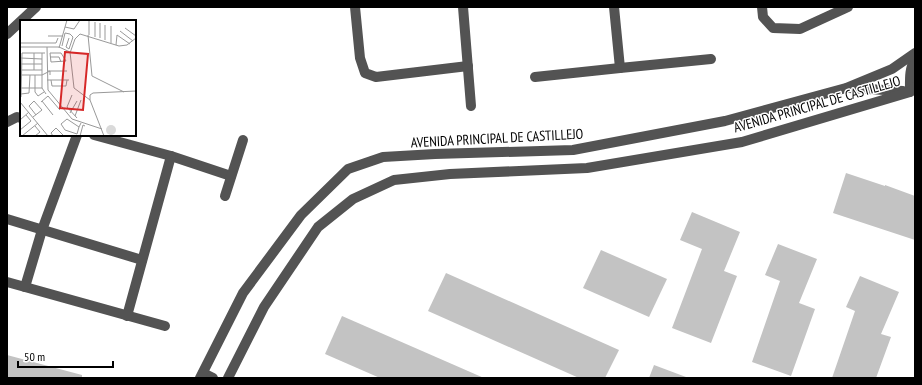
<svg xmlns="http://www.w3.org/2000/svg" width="922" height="385" font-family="'PT Sans Narrow',sans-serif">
  <rect width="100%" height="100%" fill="#fff"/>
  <g fill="#c3c3c3">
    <path d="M846,173L885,186V185L915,196V240L833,213Z"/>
    <path d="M692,212L740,232L724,271L737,276L711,343L672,328L702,249L680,240Z"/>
    <path d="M778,244L817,259L799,303L815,309L791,376L752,362L780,281L765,275Z"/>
    <path d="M601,250L667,279L649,317L583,288Z"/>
    <path d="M446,273L619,350L605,378H579L428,311Z"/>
    <path d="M860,276L899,292L881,334L891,337L876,378H832L855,311L846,307Z"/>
    <path d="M342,316L484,378H380L325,354Z"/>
    <path d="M7,355L82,375V378H7Z"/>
    <path d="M654,365L686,377V378H649Z"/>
  </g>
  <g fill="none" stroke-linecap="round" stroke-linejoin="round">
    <g stroke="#535353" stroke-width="10">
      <path d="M355,7L360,58L365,73L376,77L468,66"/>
      <path d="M463,7L471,106"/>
      <path d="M614,7L620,68"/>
      <path d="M762,7L763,17L773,28L800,29L848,7"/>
      <path d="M7,34L36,7"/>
      <path d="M535,77L620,68L711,59"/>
      <path d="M849,88L903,91"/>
      <path d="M910,92C910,80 909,69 915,59"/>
      <path d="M7,122L17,117L21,118"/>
      <path d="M94,135L171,156L231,176"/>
      <path d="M225,196L243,140"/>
      <path d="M7,219L142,260"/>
      <path d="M7,282L165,326"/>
      <path d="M25,287L42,230L77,135"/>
      <path d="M127,316L171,156"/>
      <path d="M203,373L213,378"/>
      <path d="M200,378L243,293L301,215L348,169L383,157L435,154L573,150L725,121L846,88L892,69L915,53"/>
      <path d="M228,378L264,307L318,227L353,199L394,180L450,174L587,168L742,142L910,92L915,87"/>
    </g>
  </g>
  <g text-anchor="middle" stroke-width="3" stroke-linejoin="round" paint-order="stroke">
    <g font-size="14" fill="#000" stroke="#fff">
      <text transform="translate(817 104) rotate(-16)" y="5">AVENIDA PRINCIPAL DE CASTILLEJO</text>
      <text transform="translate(497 138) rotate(-3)" y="5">AVENIDA PRINCIPAL DE CASTILLEJO</text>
    </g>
  </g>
  <g transform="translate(20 20)">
    <rect width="116" height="116" fill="#fff"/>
    <path d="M86 110a5 5 0 1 1 10 0a5 5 0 1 1-10 0Z" fill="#dadada"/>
    <path fill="none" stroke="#999" stroke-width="1" d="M85,5V20M45,7L54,9L60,0M105,8L116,16M100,11L113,21M68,15L72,56L104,72M69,15V1M28,16H43M75,17V2M80,18V3M0,23H36L38,18M91,23V6M96,25L97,15L110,24M42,26L45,13L50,14L53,17L49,29L46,27L49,18M0,27H39L50,32L54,68L70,80L84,116M27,27L28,70L52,99L82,109M39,28L47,0M22,33V68L26,74M30,33H41L46,41L31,42ZM50,33L55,19L60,14L99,26L107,25L116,18M30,37H39L41,42M1,38L22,39M1,44H22M1,50H22M14,50V33M27,51H47M1,55H22M15,55V72L18,76L24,72M22,55L30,51V55M27,60H49M31,60L32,66H46L47,60M1,68H22M1,74L9,73L10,55M52,75L47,87L57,98M1,77L2,33H25M70,80V75L73,73L116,71M22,81L33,95M0,82L28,116M21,82L28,76L40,90M50,93L57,81M55,96L61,80M13,97L22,90L14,81L9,86L16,95M0,100L9,92M15,106L20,112L15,116M59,107L47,99L41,104L45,110L57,114L59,107L61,103M0,110L11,101L6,95M2,116L18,103M33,116L31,113L36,108L44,116M60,116L63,105L65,106"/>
    <path fill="#d62828" fill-opacity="0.15" stroke="#d62828" stroke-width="2" d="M45,32L68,34L63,90L40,88Z"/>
    <rect width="116" height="116" fill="none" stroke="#000" stroke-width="2"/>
  </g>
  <rect width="922" height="385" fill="none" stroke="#000000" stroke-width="16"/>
  <path d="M18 361v6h95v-6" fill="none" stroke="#000000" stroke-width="2"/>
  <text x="24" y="361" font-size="12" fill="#000000" stroke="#ffffff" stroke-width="3" paint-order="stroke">50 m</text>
</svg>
